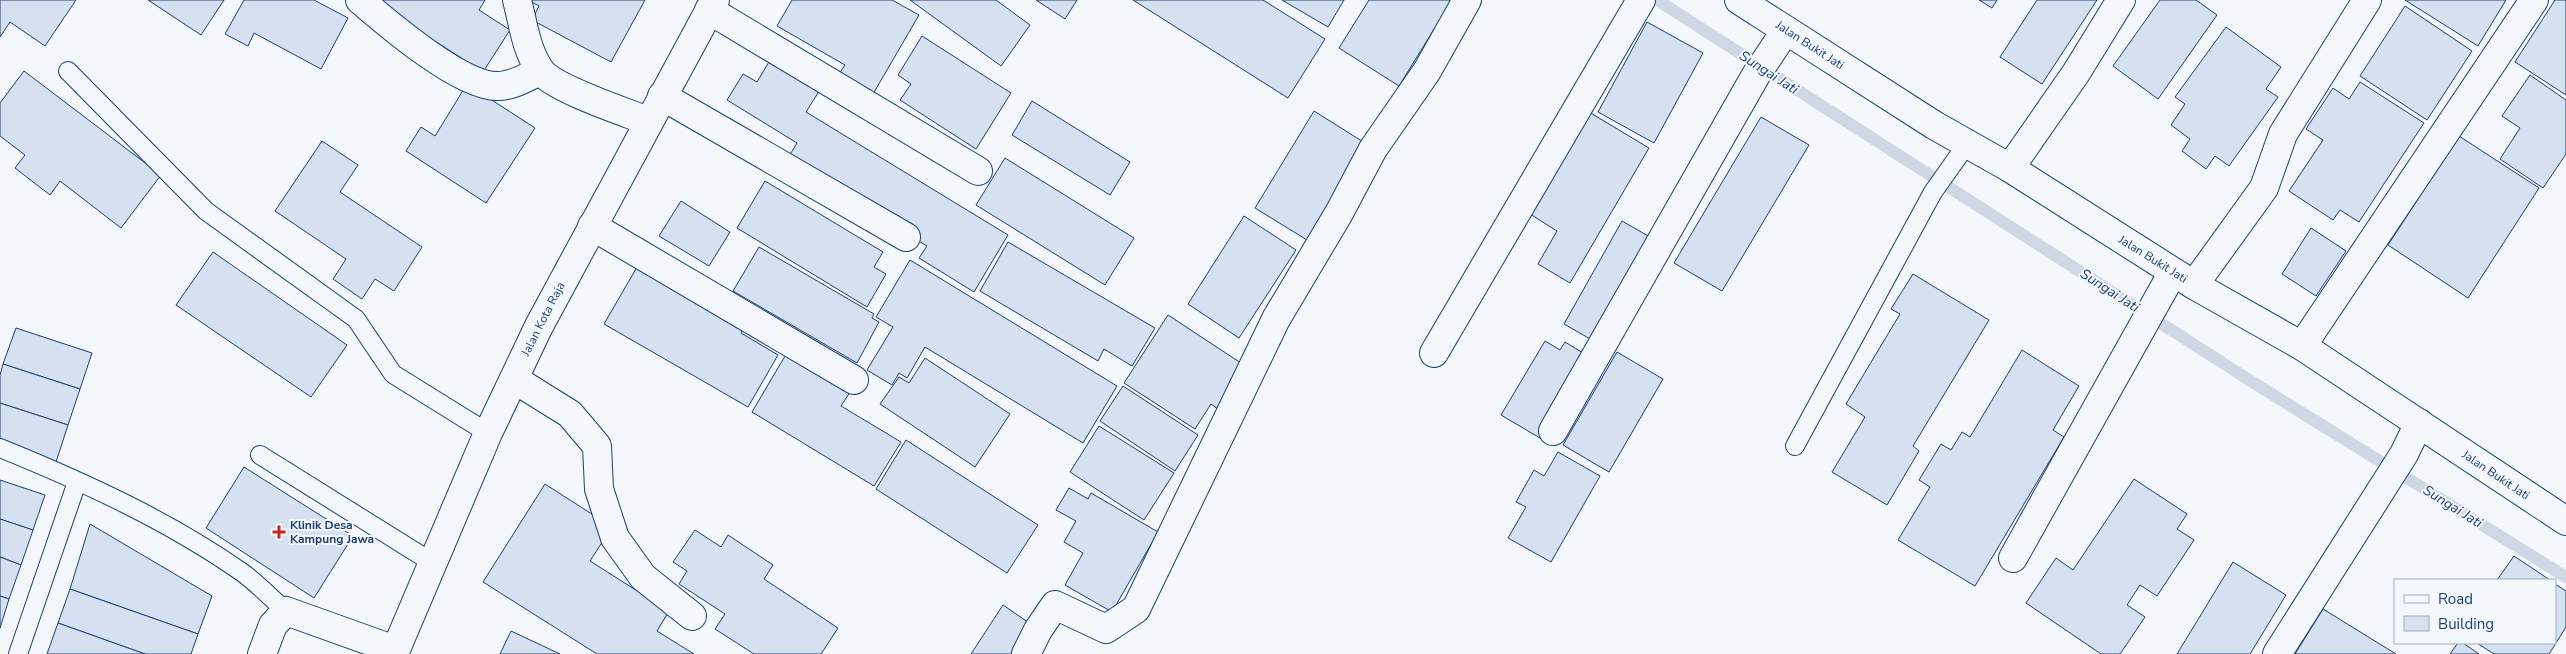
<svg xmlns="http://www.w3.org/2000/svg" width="2566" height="654" font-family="'Nunito Sans',sans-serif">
  <rect width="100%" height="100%" fill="#f4f7fb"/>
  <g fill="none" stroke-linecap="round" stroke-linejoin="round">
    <path stroke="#cfd7e4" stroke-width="12" d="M1657,0L2254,383L2566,577"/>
  </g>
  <g fill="#d5e0f0" stroke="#1d3f73">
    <path d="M0,0H76L45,46L10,22L0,37Z"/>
    <path d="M148,0H224L201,35Z"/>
    <path d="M244,0H314L348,18L321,69L254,33L248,46L225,34Z"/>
    <path d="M371,0H485L479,10L510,30L483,72Z"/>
    <path d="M528,0H645L611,62L532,20L539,6Z"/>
    <path d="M792,0H892L919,15L873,94L839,74L845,65L777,26Z"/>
    <path d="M910,0H996L1030,25L1001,66Z"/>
    <path d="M1036,0H1077L1065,19Z"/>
    <path d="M1133,0H1263L1325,39L1288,98Z"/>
    <path d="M1282,0H1344L1328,27Z"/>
    <path d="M1369,0H1452L1399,86L1339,48Z"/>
    <path d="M1979,0H1997L1992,8Z"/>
    <path d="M2037,0H2097L2042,84L2000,57Z"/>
    <path d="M2160,0H2196L2217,15L2158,99L2113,66Z"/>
    <path d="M2405,0H2506L2478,46Z"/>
    <path d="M2555,0H2566V95L2515,62Z"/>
    <path d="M2405,6L2472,51L2427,120L2360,76Z"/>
    <path d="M1647,22L1703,53L1654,143L1598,112Z"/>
    <path d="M2226,27L2281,67L2266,89L2278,97L2229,166L2215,156L2206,169L2182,151L2190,139L2171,125L2185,104L2175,97Z"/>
    <path d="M922,36L1011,93L976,149L900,100L911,84L898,75Z"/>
    <path d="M773,55L823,85L806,112L1008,235L974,292L919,258L927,246L786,161L797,143L727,100L743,74L757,82Z"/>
    <path d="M24,71L161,175L121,228L60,181L50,195L15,168L25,155L0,136V103Z"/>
    <path d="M2530,75L2566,100V154L2543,188L2500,159L2520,128L2502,116Z"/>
    <path d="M2360,82L2424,123L2359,222L2340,210L2333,220L2289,191L2323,140L2306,129L2333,88L2349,99Z"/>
    <path d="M467,84L535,128L486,203L406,151L421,127L435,136Z"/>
    <path d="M1032,101L1130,162L1110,195L1012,135Z"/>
    <path d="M1314,111L1365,143L1307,240L1255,208Z"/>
    <path d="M1589,112L1649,148L1570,283L1538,264L1557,231L1530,214Z"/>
    <path d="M1761,117L1809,145L1722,291L1674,263Z"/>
    <path d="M2459,136L2539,188L2468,298L2388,245Z"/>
    <path d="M322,141L358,165L340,192L422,247L394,291L375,279L362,299L333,279L346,259L275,211Z"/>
    <path d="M1005,158L1134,238L1105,285L976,205Z"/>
    <path d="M765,181L883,252L874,267L886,274L867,307L737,228Z"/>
    <path d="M681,201L730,232L709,266L659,236Z"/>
    <path d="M1244,216L1296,250L1239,338L1188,304Z"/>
    <path d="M1622,221L1657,241L1599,344L1564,324Z"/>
    <path d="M2311,228L2346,251L2316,296L2282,274Z"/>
    <path d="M1008,242L1155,328L1132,366L1104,349L1098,361L980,291Z"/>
    <path d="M759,247L874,314L872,318L879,322L857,363L733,291Z"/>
    <path d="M213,252L347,345L311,397L176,305Z"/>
    <path d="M910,260L1117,386L1083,443L925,347L907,378L899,373L892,385L867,370L893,327L876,317Z"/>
    <path d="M640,262L746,324L741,333L778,355L748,407L604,324Z"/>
    <path d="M1913,274L1989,320L1913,446L1919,451L1887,505L1832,472L1865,417L1846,404L1900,314L1891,309Z"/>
    <path d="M1168,315L1250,369L1222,412L1211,404L1195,429L1124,383Z"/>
    <path d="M16,328L92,353L80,389L3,364Z"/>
    <path d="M1545,341L1560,350L1565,342L1593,359L1545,441L1501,415Z"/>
    <path d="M2022,350L2079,386L2053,430L2064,437L1975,586L1898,540L1930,487L1919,480L1941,444L1951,450L1962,432L1970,437Z"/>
    <path d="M788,351L852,389L841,406L901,442L874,486L752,412Z"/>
    <path d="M1617,352L1663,379L1609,472L1563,445Z"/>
    <path d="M925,358L1010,414L975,467L880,404L899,377L909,383Z"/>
    <path d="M3,364L80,389L68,425L0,403V375Z"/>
    <path d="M1123,386L1198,435L1175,471L1100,421Z"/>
    <path d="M0,403L68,425L56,462L0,443Z"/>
    <path d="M1099,426L1174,473L1144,520L1070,472Z"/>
    <path d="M906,440L1038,525L1007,573L876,489Z"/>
    <path d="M1558,452L1600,476L1551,562L1508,538L1526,507L1516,502L1534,470L1544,476Z"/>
    <path d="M244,467L353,536L314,598L206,528Z"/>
    <path d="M2134,479L2187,514L2177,529L2194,540L2157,596L2140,585L2127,605L2145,617L2120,654H2101L2026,603L2056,558L2073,570Z"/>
    <path d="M0,480L45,495L33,530L0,519Z"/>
    <path d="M545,484L612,527L590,561L669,611L657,631L694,654H597L483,582Z"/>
    <path d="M1069,488L1088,499L1091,493L1158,532L1112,612L1065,585L1083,553L1064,542L1076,521L1056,510Z"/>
    <path d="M0,519L33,530L21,565L0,557Z"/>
    <path d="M90,524L212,596L198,634L70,589Z"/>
    <path d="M695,530L721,547L728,535L773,565L764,579L838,628L821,654H754L715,629L725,614L679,584L687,571L673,562Z"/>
    <path d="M2514,556L2550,580H2497Z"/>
    <path d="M0,557L21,565L9,599L0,596Z"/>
    <path d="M2233,562L2286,595L2250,654H2177Z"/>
    <path d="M2555,584L2566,591V627L2549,654H2494L2477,643H2555Z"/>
    <path d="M70,589L198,634L191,654H145L58,623Z"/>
    <path d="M0,596L9,599L0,628Z"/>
    <path d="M1003,605L1045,634L1031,654H971Z"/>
    <path d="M2323,609L2396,654H2295Z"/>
    <path d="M58,623L145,654H47Z"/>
    <path d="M511,631L560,654H500Z"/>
    <path d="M2458,643H2463L2479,654H2450Z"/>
  </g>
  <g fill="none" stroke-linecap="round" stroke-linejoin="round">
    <defs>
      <g id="lane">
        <path d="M68,71L206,211L356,319L393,374L488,433"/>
        <path d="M1795,446L1933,192L1967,144"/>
        <path d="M0,448C84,482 169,521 243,573C258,584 272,599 286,611"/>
        <path d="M260,455L433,563"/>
        <path d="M18,654L77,482"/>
      </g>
      <g id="street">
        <path d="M360,0C388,24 459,85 496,86C511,87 527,77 540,71"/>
        <path d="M517,0C523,23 526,50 540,70C552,88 625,112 648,121"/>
        <path d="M709,10L978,171"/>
        <path d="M662,96L906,237"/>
        <path d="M2010,168L2076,73L2121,0"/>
        <path d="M592,226L854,380"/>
        <path d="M2194,285L2264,188L2283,134L2367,0"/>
        <path d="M2302,346L2534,0"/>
        <path d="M1434,353L1641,0"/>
        <path d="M514,379L570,414L597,446L599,489L615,538L643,577L692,616"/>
        <path d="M1553,431L1756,75L1786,30"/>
        <path d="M2013,558L2173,272"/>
        <path d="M262,654L273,625L286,611L395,650"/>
        <path d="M1026,654L1038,630L1055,605L1106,629L1136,609L1276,319L1339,213L1373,149L1427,71L1467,0"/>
        <path d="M2277,654L2404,454L2419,423"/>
      </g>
      <g id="secondary">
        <path d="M1739,0L1934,125L2010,168L2194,285L2302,346L2566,521"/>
        <path d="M394,654L488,433L539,326L715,0"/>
      </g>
    </defs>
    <use href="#lane" stroke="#1d3f73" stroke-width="20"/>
    <use href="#street" stroke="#1d3f73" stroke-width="30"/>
    <use href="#secondary" stroke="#1d3f73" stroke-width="30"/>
    <use href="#lane" stroke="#f4f7fb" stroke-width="18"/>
    <use href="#street" stroke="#f4f7fb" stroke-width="28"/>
    <use href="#secondary" stroke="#f4f7fb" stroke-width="28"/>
  </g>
  <path fill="#c62828" stroke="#f4f7fb" stroke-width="2" d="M276.5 524.5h5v5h5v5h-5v5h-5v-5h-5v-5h5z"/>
  <g text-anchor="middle" stroke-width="4" stroke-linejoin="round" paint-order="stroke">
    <g font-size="12" fill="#1d3f73" stroke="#f4f7fb">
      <text transform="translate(1810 45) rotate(33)" y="4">Jalan Bukit Jati</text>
      <text transform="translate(2153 259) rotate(32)" y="4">Jalan Bukit Jati</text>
      <text transform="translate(543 319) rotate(-63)" y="4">Jalan Kota Raja</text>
      <text transform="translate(2496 475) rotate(34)" y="4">Jalan Bukit Jati</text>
    </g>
    <g font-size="12" font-weight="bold" fill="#1d3f73" stroke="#f4f7fb" text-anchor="start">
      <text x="290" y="529">Klinik Desa<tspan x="290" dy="14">Kampung Jawa</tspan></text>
    </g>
    <g font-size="14" font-style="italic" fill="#1d3f73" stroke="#f4f7fb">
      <text transform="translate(1769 72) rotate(33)" y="5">Sungai Jati</text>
      <text transform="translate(2110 290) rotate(33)" y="5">Sungai Jati</text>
      <text transform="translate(2453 506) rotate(32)" y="5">Sungai Jati</text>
    </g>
  </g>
  <rect x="2394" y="579" width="162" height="65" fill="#f4f7fb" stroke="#9eadc5"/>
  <rect x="2404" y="595" width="25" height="8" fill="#f4f7fb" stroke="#9eadc5"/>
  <text x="2438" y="604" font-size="15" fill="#1d3f73">Road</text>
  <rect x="2404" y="616" width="25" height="15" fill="#d5e0f0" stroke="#9eadc5"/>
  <text x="2438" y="629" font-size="15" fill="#1d3f73">Building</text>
</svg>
